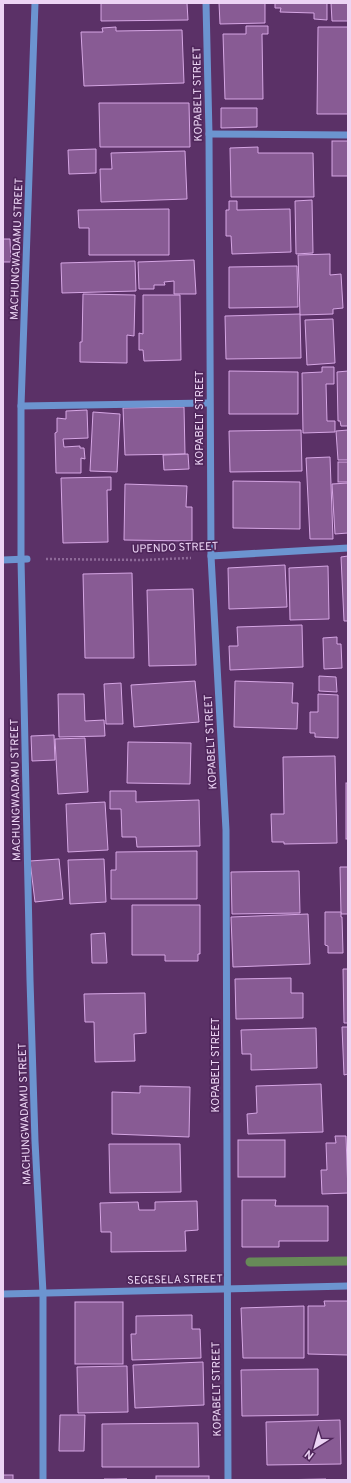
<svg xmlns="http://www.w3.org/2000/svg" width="351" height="1483" font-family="Overpass,sans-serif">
  <rect width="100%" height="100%" fill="#5b3167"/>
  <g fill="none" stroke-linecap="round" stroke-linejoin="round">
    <path stroke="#678a58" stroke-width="9" d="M250,1262L348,1261"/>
  </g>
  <g fill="#885b94" stroke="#d6a6e4">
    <path d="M101,3H187L188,20L101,21Z"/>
    <path d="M219,3H265V23L220,24Z"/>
    <path d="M275,3H327V20L314,19V13L280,12L281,8H275Z"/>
    <path d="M331,3H348V21H332Z"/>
    <path d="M246,26H268V34H262L263,99H225L223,34H246Z"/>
    <path d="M116,27V31L182,30L184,83L84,86L81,32H103L102,28Z"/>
    <path d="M318,27H348V114H317Z"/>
    <path d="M99,103H189L190,147H100Z"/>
    <path d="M221,108H257V127L221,128Z"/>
    <rect x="332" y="141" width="16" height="35"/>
    <path d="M258,147V153H313L314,197H231L230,148Z"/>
    <path d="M96,149V173L69,174L68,150Z"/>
    <path d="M185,151L187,199L101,202L100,169H112L111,153Z"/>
    <path d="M312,200L313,253L296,254L295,201Z"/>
    <path d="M229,201H237V210L290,209L291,252L232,254L231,236H226V210H229Z"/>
    <path d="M169,209V255H89V228H79L78,210Z"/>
    <path d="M3,239H10L11,262H3Z"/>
    <path d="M330,254V275L341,274L343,308L333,309V314L300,315L298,255Z"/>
    <path d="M194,260L196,294H174V281L164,282L165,285H154V289H139L138,262Z"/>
    <path d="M135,261L136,291L62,293L61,263Z"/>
    <path d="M297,266L298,307L229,308V267Z"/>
    <path d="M83,294L135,295L134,336L127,335V363L80,362V342H82Z"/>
    <path d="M143,295H180L181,360L144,361L143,350H139V333L143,334Z"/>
    <path d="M300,314L301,358L226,359L225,316Z"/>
    <path d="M333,319L335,363L307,365L305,320Z"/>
    <path d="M322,367H334V384H326L327,421H335V432L303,433L302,373L322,372Z"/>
    <path d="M229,371L298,372V414H229Z"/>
    <path d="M348,371V426H341L340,421H338L337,372Z"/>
    <path d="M184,407L185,454L125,455L123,408Z"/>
    <path d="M87,410L88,438L63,439L64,447L80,446V448H84L85,459L81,458V473H56L55,433L57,432V418L66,419V411Z"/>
    <path d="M93,412L120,414L117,472L90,471Z"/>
    <path d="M301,430L302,471L230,472L229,431Z"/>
    <path d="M348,430V460H338L336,431Z"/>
    <path d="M188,454L189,469L164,470L163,455Z"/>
    <path d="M330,457L333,539H310L306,458Z"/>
    <rect x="338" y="462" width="10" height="20"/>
    <path d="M111,477V490H107L108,542L63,543L61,478Z"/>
    <path d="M233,481L300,482V529L233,528Z"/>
    <path d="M348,483V533L335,534L332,484Z"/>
    <path d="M125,484L187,486L186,507H192V541L124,540Z"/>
    <path d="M348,556V621H344L341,557Z"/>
    <path d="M285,565L287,607L229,609L228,568Z"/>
    <path d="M328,566L329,619L290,620L289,568Z"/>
    <path d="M132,573L134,658H85L83,574Z"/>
    <path d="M193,589L196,665L149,666L147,590Z"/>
    <path d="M302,625L303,667L230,670L229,646H238L237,627Z"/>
    <path d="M337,637V644H341L342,668L324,669L323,638Z"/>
    <path d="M319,676L336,677L337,692L319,691Z"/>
    <path d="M195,681L199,722L134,727L131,685Z"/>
    <path d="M235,681L293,683L292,703H298L297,729L234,727Z"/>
    <path d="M121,683L123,724H106L104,684Z"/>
    <path d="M58,694H84L85,721L104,720L105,736L59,737Z"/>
    <path d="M318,694L338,695V738L315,737V733H310V712H318Z"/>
    <path d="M54,735L55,760L32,761L31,736Z"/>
    <path d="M85,738L88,792L58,794L55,739Z"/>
    <path d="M128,742L191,743L190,784L127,783Z"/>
    <path d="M335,756L337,843L284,844V842H272L271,814H284L283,757Z"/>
    <rect x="346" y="783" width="2" height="56"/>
    <path d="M110,791H136V802L199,800L200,846L137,847L136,837H122L121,809H110Z"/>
    <path d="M105,802L108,850L68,852L66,804Z"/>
    <path d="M197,851V899H111V870H116V852Z"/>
    <path d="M59,859L63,899L35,902L30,861Z"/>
    <path d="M104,859L106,902L70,904L68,860Z"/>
    <path d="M340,867H348V914H341Z"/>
    <path d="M299,871L300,913L232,914L231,872Z"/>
    <path d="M132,905H200V954H198V961H165V955H132Z"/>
    <path d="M325,912H341V917H342L343,953H328V946L325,945Z"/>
    <path d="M308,914L310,964L233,967L231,917Z"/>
    <path d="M105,933L107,963H92L91,934Z"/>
    <path d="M343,969H348V1023H344Z"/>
    <path d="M291,978V993H303V1018L236,1019L235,979Z"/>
    <path d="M145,993L146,1033L134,1034L135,1061L95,1062L94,1022H85L84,994Z"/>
    <path d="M342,1027H348V1074L344,1075Z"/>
    <path d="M316,1028L317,1068L251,1070V1054H242L241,1030Z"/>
    <path d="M321,1084L323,1132L248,1134L247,1114L257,1113L256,1086Z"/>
    <path d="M140,1086L190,1087L189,1137L112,1134V1092L140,1093Z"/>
    <path d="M335,1136H346L348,1193L322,1194L321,1170H327L326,1143H336Z"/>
    <rect x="238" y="1140" width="47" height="37"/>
    <path d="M109,1144H180L181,1192L110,1193Z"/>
    <path d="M242,1200H276L275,1206H328V1241H279V1247H242Z"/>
    <path d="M197,1201L198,1230L185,1231L186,1251L111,1252V1232H101L100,1203L138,1202L139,1210H155V1202Z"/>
    <path d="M324,1301H348V1355L308,1354V1306H325Z"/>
    <rect x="75" y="1302" width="48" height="62"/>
    <path d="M304,1306V1358H243L241,1308Z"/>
    <path d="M192,1315V1329H200L201,1358L132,1360L131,1334H136V1316Z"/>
    <path d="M203,1362L204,1405L135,1408L133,1365Z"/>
    <path d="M127,1366L128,1412L78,1413L77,1367Z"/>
    <path d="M318,1369V1415L242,1416L241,1370Z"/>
    <path d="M60,1415H85L84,1451H59Z"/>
    <path d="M340,1420L341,1464L267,1465L266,1422Z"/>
    <path d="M198,1423L199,1467H102V1424Z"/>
    <rect x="3" y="1475" width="10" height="5"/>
    <rect x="156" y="1476" width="53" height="4"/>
    <path d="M104,1479H127L104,1480Z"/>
    <path d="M326,1479V1480H270Z"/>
  </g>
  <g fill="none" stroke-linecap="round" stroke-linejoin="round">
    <path stroke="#8e6a99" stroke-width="2.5" stroke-dasharray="2 2" stroke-linecap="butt" d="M46,559L141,560L191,558"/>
    <g stroke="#6c94d0" stroke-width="7">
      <path d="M35,3L21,406V559L30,980L35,1141L43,1293V1480"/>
      <path d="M206,3L209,134L211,556L226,830L228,1480"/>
      <path d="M209,134L348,135"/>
      <path d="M21,406L209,403"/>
      <path d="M211,556L348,548"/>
      <path d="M3,560L27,559"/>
      <path d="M3,1294L348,1286"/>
    </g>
  </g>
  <g text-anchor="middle" stroke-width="3.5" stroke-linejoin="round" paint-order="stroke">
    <g font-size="11" fill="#ecd4f4" stroke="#50275c">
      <text transform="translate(197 94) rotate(-91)" y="4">KOPABELT STREET</text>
      <text transform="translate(16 249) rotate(-88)" y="4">MACHUNGWADAMU STREET</text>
      <text transform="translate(199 418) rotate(-90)" y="4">KOPABELT STREET</text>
      <text transform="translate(175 547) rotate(-2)" y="4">UPENDO STREET</text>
      <text transform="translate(210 742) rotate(-93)" y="4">KOPABELT STREET</text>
      <text transform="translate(15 790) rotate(-91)" y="4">MACHUNGWADAMU STREET</text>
      <text transform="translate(215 1065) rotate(-90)" y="4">KOPABELT STREET</text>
      <text transform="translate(24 1114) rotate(-92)" y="4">MACHUNGWADAMU STREET</text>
      <text transform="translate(175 1279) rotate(-1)" y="4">SEGESELA STREET</text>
      <text transform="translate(216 1389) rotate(-91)" y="4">KOPABELT STREET</text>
    </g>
  </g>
  <rect width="351" height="1483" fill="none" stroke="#ecd4f4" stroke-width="8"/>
  <g transform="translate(315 1447) rotate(217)" stroke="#50275c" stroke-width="3" paint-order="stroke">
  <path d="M0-3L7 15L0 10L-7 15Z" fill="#ecd4f4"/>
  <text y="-6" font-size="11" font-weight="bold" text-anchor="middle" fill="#ecd4f4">N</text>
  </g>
</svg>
